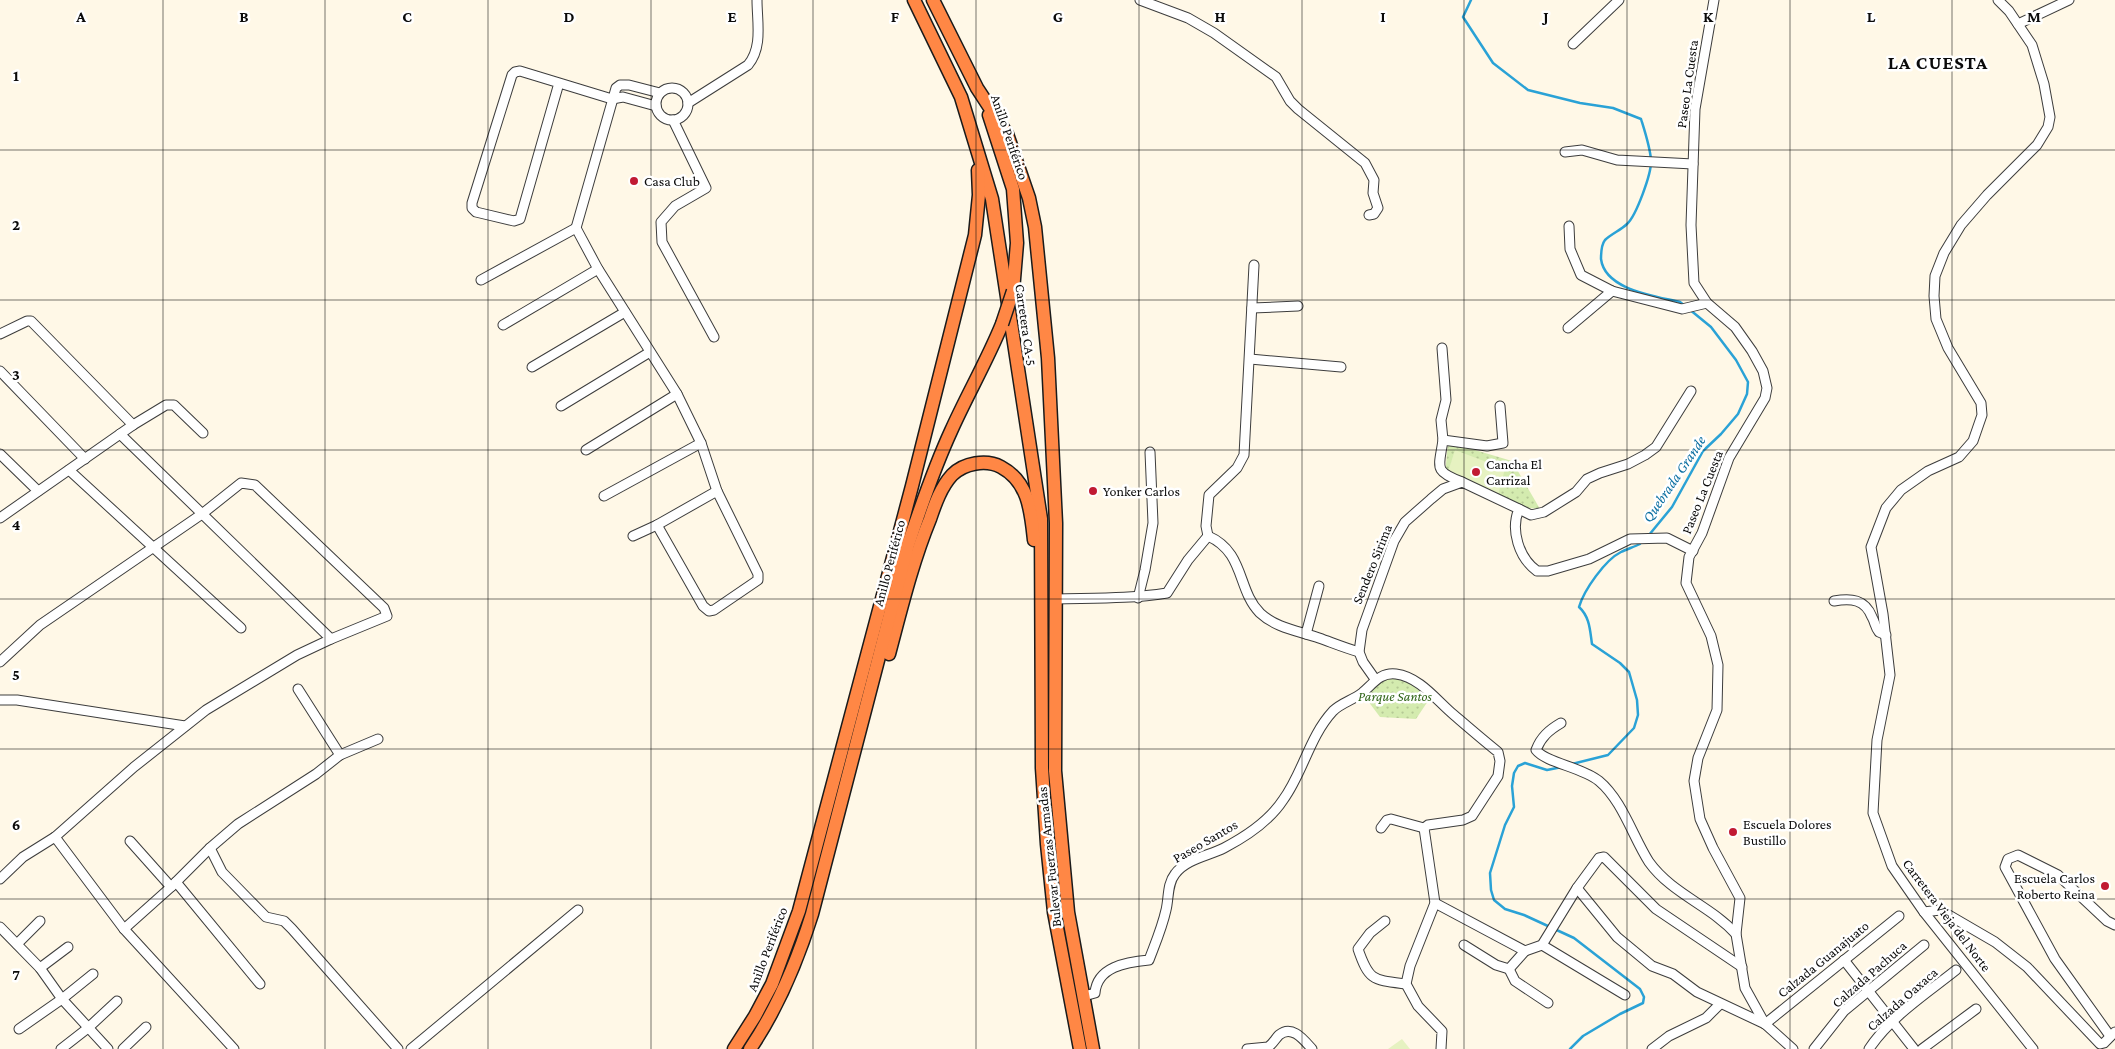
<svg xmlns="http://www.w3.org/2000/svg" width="2115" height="1049" font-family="'Crimson Pro',serif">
  <defs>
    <pattern id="park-dots" width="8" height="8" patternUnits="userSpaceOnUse" patternTransform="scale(1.25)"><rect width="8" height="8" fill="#d4ebaf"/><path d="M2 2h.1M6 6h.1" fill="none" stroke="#b5c895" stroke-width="1.8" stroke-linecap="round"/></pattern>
  </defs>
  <rect width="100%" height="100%" fill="#fff8e7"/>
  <g fill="url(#park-dots)">
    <path d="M1448,442L1512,461L1540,509L1520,507L1445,476Z"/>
    <path d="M1396,674L1432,695L1416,719L1380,717L1362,693L1367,686Z"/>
  </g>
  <g fill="#e6f2c1">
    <path d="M1455,450L1505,469L1498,495L1447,475Z"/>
    <path d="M1402,1039L1410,1049H1388Z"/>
  </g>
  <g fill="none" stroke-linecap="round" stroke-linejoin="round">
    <g stroke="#2aa2d6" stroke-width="2.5">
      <path d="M1471,0L1463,17L1493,63L1528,90L1580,103L1613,108L1641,119C1645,132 1650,147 1651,160C1652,173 1636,216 1627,224C1621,230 1611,234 1605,240C1601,245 1601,253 1601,259C1605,290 1655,296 1680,302L1685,306"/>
      <path d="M1649,535L1672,507L1703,451L1721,434L1738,414L1747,394L1748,382L1736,360L1711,327L1689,309"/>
      <path d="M1572,764L1608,755L1634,728L1638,715L1637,700L1629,672L1620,663L1592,644C1590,631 1590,617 1579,607C1584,590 1605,560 1621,552C1627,549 1634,547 1640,544"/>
      <path d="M1562,767L1547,770L1525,763L1518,766L1514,773L1512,786L1514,807L1505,825L1490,873L1491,890L1494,900L1505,909L1524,915L1574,938L1640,989L1644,997L1643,1003L1620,1014L1583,1036L1570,1049"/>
    </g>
    <defs>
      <g id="minor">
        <path d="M1140,0L1188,18L1214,33L1276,77L1290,101L1298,109L1365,163L1374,180L1373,193L1378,208L1374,214L1369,215"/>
        <path d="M1714,0L1695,109L1691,225L1694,283L1707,303L1735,327L1752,351L1763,371L1767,388L1765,398L1729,458L1702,533L1689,557L1686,583L1711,636L1718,665L1717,710L1698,758L1694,781L1700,819L1713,848L1740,898L1736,934L1745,988L1765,1024L1793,1049"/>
        <path d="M1998,0L2009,11L2032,45L2044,84L2050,117L2048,127L2037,145L1987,195L1961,225L1944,253L1935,276L1934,296L1936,319L1948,348L1981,403L1982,415L1973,441L1959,457L1928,471L1901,490L1886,508L1871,547L1883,614L1890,675L1877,740L1873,813L1892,866L1924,912L2033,1049"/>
        <path d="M2018,24L2069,0"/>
        <path d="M1573,44L1619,0"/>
        <path d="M559,83L520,219L514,221L476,212L472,208V203L512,75L515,72L520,71L612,99L623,97L656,106"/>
        <circle cx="672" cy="104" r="16"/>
        <path d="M688,103L748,65C763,47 757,22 757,0"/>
        <path d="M673,120L706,188L675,206L661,222L662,242L714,337"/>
        <path d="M1565,152L1582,150L1617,160L1693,164"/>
        <path d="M1569,226L1570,249L1581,275L1612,291L1682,309L1707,303"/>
        <path d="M481,280L576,228"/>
        <path d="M1252,308L1298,306"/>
        <path d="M503,325L598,269"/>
        <path d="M1568,328L1612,291"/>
        <path d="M0,334L27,321H31L133,425"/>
        <path d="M1442,348L1446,400L1441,420L1443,440"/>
        <path d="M1250,359L1341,367"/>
        <path d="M532,367L625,312"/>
        <path d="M0,371L85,459"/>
        <path d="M561,406L650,352"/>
        <path d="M586,450L677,394"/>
        <path d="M0,454L38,491"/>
        <path d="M69,470L241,628"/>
        <path d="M1462,482C1433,471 1439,468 1443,440L1487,446L1503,443L1500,406"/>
        <path d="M604,496L701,443"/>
        <path d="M1519,509L1531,515L1544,512L1576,492L1587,479L1600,473L1628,464L1645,455L1656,447L1691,391"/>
        <path d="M0,518L133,425L166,405H174L203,433"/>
        <path d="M657,525L703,606L709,611L714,610L758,580V574L717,491L701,443L677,394L598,269L576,228L616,88L620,85H629L660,93"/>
        <path d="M633,536L657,525L717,491"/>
        <path d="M1208,536L1206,526L1209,495L1237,468L1244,455L1254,265"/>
        <path d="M1208,536C1245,552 1237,590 1260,613C1276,628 1299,631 1319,638C1333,643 1345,648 1359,652"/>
        <path d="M1138,598L1145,570L1153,523L1150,452"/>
        <path d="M1056,599C1094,598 1130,599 1167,593L1188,560L1208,536"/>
        <path d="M1834,601C1851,598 1865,599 1872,617C1875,622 1875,627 1879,632L1886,635"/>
        <path d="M1306,634L1319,586"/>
        <path d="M0,662L40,625L202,514L241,483L255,485L384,608L387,616L331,639"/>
        <path d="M1375,679L1363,662L1359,652L1362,630L1394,541L1405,522L1431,499L1443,489L1462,482L1519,509C1510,530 1519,558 1537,571H1548L1589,559L1630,539L1667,538L1693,551"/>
        <path d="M298,689L340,755"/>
        <path d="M0,700H17L185,726"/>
        <path d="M1561,723C1549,730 1541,737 1536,750C1546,763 1582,767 1599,781C1622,800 1633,837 1649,862C1672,894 1711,906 1736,934"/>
        <path d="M1381,828L1387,820L1391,819L1424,828"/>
        <path d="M55,837L124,929L234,1049"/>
        <path d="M130,841L171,887"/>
        <path d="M210,848L222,872L266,917L284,921L292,929L398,1049"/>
        <path d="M0,879L23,857L55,837L134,767L206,710L297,655L331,639L120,434"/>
        <path d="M176,882L260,984"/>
        <path d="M1577,888L1617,937L1652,966L1673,974L1697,992L1765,1024"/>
        <path d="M1435,903L1525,951L1542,945L1577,888L1599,858L1604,857L1656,909L1742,967"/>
        <path d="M1924,912L1940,910L1995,942L2027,967L2100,1044L2104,1043L2115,1032"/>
        <path d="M1385,921L1370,933L1358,949C1369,981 1373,980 1406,984"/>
        <path d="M0,927L40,968L62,999L108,1049"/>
        <path d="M124,929L171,887L210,848L238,824L316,774L340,755L378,739"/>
        <path d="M17,944L40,921"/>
        <path d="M1464,945L1496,965L1509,969L1525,951"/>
        <path d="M1542,945L1625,995"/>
        <path d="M1844,960L1914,1049"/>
        <path d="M40,968L68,947"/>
        <path d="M1509,969L1515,981L1548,1003"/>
        <path d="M1084,996L1095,993C1097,967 1126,962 1149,960C1155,944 1162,928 1166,910C1169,898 1167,884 1175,874C1186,859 1208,856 1224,848C1245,837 1270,820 1283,800C1303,773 1309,737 1333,711C1341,703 1353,700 1362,693C1373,684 1380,672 1396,674C1420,677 1437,701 1454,715C1468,727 1483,740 1498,752L1500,761L1498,776L1472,816L1463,820L1428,825L1424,828L1435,903L1410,966L1406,984L1418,1006L1442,1031L1441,1049"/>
        <path d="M1765,1024L1899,916"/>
        <path d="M19,1029L62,999L93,974"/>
        <path d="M2110,1036L2055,959L2005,867L2008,859L2018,855L2058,875L2107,921L2115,925"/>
        <path d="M61,1049L88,1028L117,1001"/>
        <path d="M123,1049L146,1027"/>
        <path d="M411,1049L578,910"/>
        <path d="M1247,1049L1268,1047C1273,1044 1275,1039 1279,1035C1292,1024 1304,1040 1312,1049"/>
        <path d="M1652,1049L1669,1036L1706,1018L1720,1004"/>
        <path d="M1814,1049L1844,1011L1924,945"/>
        <path d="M1869,1049C1890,1017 1926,994 1956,970"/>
        <path d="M1922,1049L1976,1009"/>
      </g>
      <g id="highway">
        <path d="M914,0L961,97L992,199L1041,519L1042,768L1047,844L1054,912L1080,1049"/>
        <path d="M933,0L977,88L1007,134L1029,198L1035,227L1048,358L1056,523L1055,771L1068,912L1093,1049"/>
        <path d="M989,115L1013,189L1017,243L1013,291"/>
        <path d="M889,654C901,609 912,563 930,519C935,504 941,487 952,475C964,463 986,459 1001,467C1029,482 1031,512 1034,540"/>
        <path d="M734,1049L755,1016L772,984L799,911L912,486L975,235L979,195L978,170"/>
        <path d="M750,1049C779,1006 797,962 812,914L908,545C921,506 934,468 951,431C967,395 987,361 1002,324"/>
      </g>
    </defs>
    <use href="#minor" stroke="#3d3d3d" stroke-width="11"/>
    <use href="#highway" stroke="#1b1b1b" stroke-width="15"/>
    <use href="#minor" stroke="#fff" stroke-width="9"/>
    <use href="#highway" stroke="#ff8745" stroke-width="12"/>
    <defs>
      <path id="highway-bridge" d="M1002,324L1013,291"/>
    </defs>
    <use href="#highway-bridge" stroke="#1b1b1b" stroke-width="15" stroke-linecap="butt"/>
    <use href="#highway-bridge" stroke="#ff8745" stroke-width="12"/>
  </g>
  <path fill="none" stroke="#0a0a0a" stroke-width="1" stroke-opacity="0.55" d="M163,0V1049M325,0V1049M488,0V1049M651,0V1049M813,0V1049M976,0V1049M1139,0V1049M1302,0V1049M1464,0V1049M1627,0V1049M1790,0V1049M1952,0V1049M0,150H2115M0,300H2115M0,450H2115M0,599H2115M0,749H2115M0,899H2115"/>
  <g fill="#c11a33" stroke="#fff" stroke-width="2">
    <circle cx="634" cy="181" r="5"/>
    <circle cx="1476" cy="472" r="5"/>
    <circle cx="1093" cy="491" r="5"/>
    <circle cx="1733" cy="832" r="5"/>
    <circle cx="2105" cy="886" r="5"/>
  </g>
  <g text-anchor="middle" stroke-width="5" stroke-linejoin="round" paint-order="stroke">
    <g font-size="14" fill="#0a0a0a" stroke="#fff">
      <text transform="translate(1687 84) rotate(-82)" y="5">Paseo La Cuesta</text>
      <text transform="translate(1010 137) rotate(71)" y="5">Anillo Periférico</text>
      <text transform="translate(1026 325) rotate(82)" y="5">Carretera CA-5</text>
      <text transform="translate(1702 492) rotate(-68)" y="5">Paseo La Cuesta</text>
      <text transform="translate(889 563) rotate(-75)" y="5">Anillo Periférico</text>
      <text transform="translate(1372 564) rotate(-68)" y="5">Sendero Sirima</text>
      <text transform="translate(1205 841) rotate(-30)" y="5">Paseo Santos</text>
      <text transform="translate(1049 857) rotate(-96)" y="5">Bulevar Fuerzas Armadas</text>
      <text transform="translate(1947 915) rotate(53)" y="5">Carretera Vieja del Norte</text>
      <text transform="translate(767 949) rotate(-69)" y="5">Anillo Periférico</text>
      <text transform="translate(1823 959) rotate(-39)" y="5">Calzada Guanajuato</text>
      <text transform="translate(1869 974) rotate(-41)" y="5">Calzada Pachuca</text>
      <text transform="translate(1902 999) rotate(-41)" y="5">Calzada Oaxaca</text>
    </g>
    <g font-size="14" fill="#0a0a0a" stroke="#fff" text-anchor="start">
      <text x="644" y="186">Casa Club</text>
      <text x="1486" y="469">Cancha El<tspan x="1486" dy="16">Carrizal</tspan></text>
      <text x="1103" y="496">Yonker Carlos</text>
      <text x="1743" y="829">Escuela Dolores<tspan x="1743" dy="16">Bustillo</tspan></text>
      <text x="2095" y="883" text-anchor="end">Escuela Carlos<tspan x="2095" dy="16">Roberto Reina</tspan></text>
    </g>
    <g font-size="14" font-style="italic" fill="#2f6417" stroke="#fff">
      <text x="1395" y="701">Parque Santos</text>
    </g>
    <g font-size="15" font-style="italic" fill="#0d70a2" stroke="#fff">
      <text transform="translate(1674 479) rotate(-56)" y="5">Quebrada Grande</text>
    </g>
    <g font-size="19" font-weight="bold" letter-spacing="1" fill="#0a0a0a" stroke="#fff">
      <text x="1938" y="69">LA CUESTA</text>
    </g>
  </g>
  <g font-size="16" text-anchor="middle" font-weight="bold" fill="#0a0a0a" stroke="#fff" stroke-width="5" stroke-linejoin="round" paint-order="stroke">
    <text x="81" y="22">A</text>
    <text x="244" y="22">B</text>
    <text x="407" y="22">C</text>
    <text x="569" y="22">D</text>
    <text x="732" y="22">E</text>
    <text x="895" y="22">F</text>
    <text x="1058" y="22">G</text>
    <text x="1220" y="22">H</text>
    <text x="1383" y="22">I</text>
    <text x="1546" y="22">J</text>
    <text x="1708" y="22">K</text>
    <text x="1871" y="22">L</text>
    <text x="2034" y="22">M</text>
    <text x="16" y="81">1</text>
    <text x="16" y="230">2</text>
    <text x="16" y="380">3</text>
    <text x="16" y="530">4</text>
    <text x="16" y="680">5</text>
    <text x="16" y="830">6</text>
    <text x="16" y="980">7</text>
  </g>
</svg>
